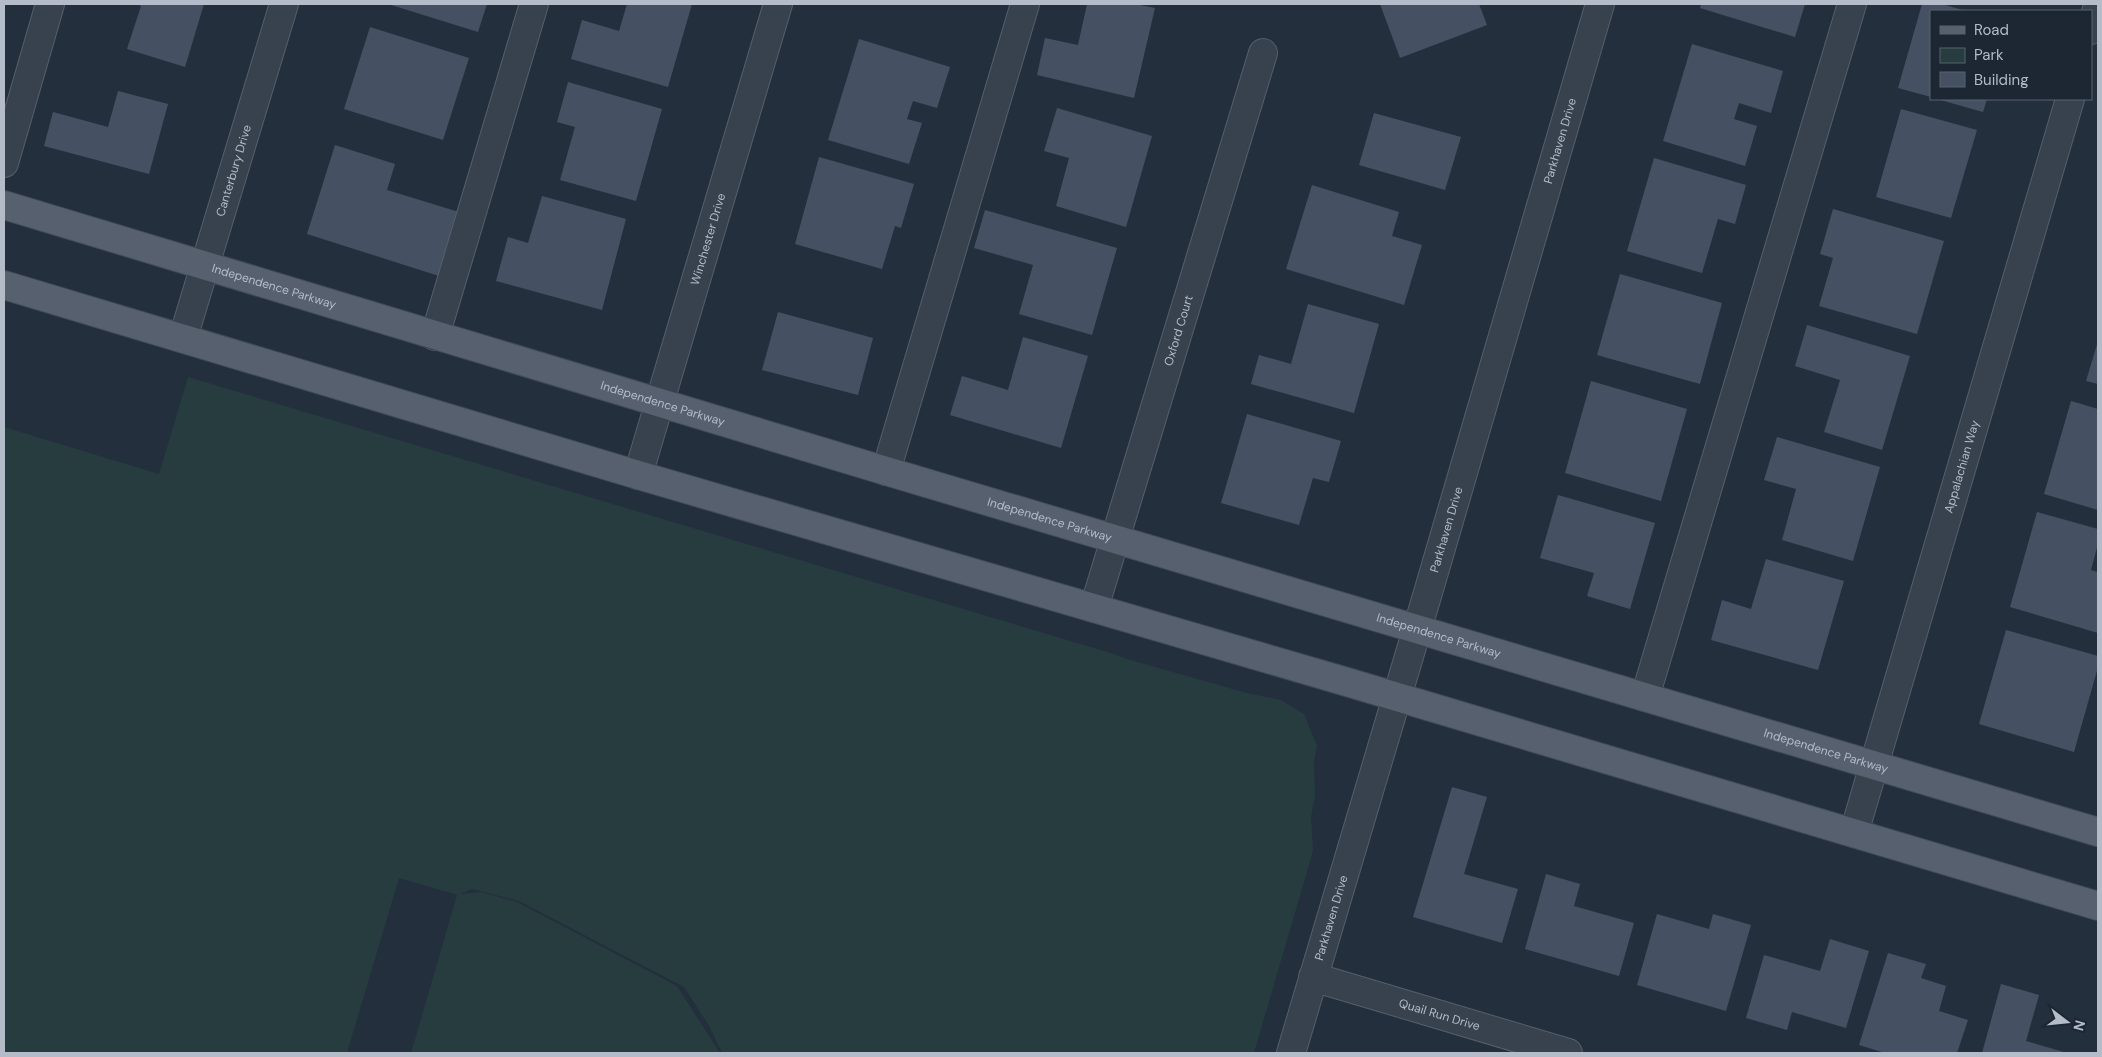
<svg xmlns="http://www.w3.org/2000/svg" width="2102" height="1057" font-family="'DM Sans',sans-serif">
  <rect width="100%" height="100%" fill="#242f3e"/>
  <path fill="#263c3f" d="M188,377L1114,654L1127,659L1247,693L1281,700L1304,714L1317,746L1314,762L1315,796L1311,817L1313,851L1254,1053H722L709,1026L684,987L519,901L472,889L460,894L481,892L517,902L677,986L720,1053H411L457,895L399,878L347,1053H4V427L159,474Z"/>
  <g fill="#455162">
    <path d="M136,4H204L185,67L127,49L141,6Z"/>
    <path d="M388,4H487L478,32Z"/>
    <path d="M627,4H692L668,87L571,59L582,20L619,31Z"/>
    <path d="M1087,4H1135L1155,8L1134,98L1037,75L1045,38L1078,45Z"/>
    <path d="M1380,4H1479L1487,25L1400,58Z"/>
    <path d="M1701,4H1805L1795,37L1700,8Z"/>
    <path d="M1922,4H1942L1966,11H1931V97L1898,88Z"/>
    <path d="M370,27L469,58L443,140L344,109Z"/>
    <path d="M859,39L950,67L937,108L913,101L907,119L922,123L909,164L828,140Z"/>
    <path d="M1692,44L1783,71L1771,113L1739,103L1734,119L1757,126L1745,166L1663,141Z"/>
    <path d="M568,82L662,109L636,201L560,180L575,127L557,122Z"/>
    <path d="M118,91L168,104L149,174L44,146L53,112L108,127Z"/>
    <path d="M1937,99H1987L1983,112Z"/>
    <path d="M1057,108L1152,136L1126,227L1056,206L1069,158L1044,151Z"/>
    <path d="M1901,109L1977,130L1951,218L1876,197Z"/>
    <path d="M1374,113L1461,137L1445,190L1359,165Z"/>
    <path d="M335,145L395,164L387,190L459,212L439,276L307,234Z"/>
    <path d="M819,157L914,184L901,228L895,226L882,269L795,244Z"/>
    <path d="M1654,158L1746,185L1735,224L1718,219L1702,273L1627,251Z"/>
    <path d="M1312,185L1399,212L1392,236L1422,245L1404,305L1286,269Z"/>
    <path d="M542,196L626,219L602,310L496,281L508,237L528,243Z"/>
    <path d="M1833,209L1944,241L1917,334L1819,306L1833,258L1820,254Z"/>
    <path d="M985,210L1117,248L1092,335L1019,314L1033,265L974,248Z"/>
    <path d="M1620,274L1722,303L1700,384L1597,355Z"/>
    <path d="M1308,304L1379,324L1354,413L1251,384L1259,355L1291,364Z"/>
    <path d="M778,312L873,338L858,395L762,370Z"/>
    <path d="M1807,325L1910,356L1882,450L1824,432L1840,380L1795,366Z"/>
    <path d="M1023,337L1088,356L1061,448L950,415L962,376L1008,390Z"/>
    <path d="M2098,341V384L2086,381Z"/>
    <path d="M1591,381L1687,409L1661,501L1565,473Z"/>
    <path d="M2071,401L2098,409V510L2044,494Z"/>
    <path d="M1247,414L1341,441L1329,482L1313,478L1299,525L1221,503Z"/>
    <path d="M1777,437L1880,467L1853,561L1782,540L1796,489L1764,480Z"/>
    <path d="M1558,495L1655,523L1630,609L1587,596L1594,573L1540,558Z"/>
    <path d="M2037,512L2098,529V544L2091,570L2098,572V633L2010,607Z"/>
    <path d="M1766,559L1844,581L1818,670L1711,640L1722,600L1751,609Z"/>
    <path d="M2006,630L2098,656V667L2074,752L1979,724Z"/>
    <path d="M1452,787L1487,797L1464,874L1518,889L1502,943L1413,917Z"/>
    <path d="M1546,874L1580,884L1574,906L1634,923L1619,976L1525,949Z"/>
    <path d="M1657,914L1709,929L1713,914L1751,925L1726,1011L1637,985Z"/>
    <path d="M1830,939L1869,951L1846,1028L1792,1012L1787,1030L1746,1018L1764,955L1820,971Z"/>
    <path d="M1888,953L1926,964L1921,978L1946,986L1939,1011L1968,1020L1957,1053H1885L1859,1045Z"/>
    <path d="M2001,984L2039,995L2026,1041L2067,1053H1982Z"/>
  </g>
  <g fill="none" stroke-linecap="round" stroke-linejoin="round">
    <defs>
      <g id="minor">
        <path d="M2091,30L2098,5"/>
        <path d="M4,163L50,4"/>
        <path d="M435,336L534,4"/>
        <path id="s1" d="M183,338L284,4"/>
        <path d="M886,471L1025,4"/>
        <path id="s2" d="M638,475L778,4"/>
        <path id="s3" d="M1094,608L1263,53"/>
        <path d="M1645,697L1852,4"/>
        <path id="s4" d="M1854,833L2070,99"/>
        <path id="s5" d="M1313,977L1568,1053"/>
        <path id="s6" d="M1291,1053L1427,596L1600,4"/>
      </g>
      <g id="major">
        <path id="s7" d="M4,205L886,471L2098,832"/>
        <path d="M4,285L638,475L1347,682L2098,906"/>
      </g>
    </defs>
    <use href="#minor" stroke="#565f6c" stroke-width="30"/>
    <use href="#major" stroke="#414a57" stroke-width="30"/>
    <use href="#minor" stroke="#38414e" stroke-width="28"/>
    <use href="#major" stroke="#56606e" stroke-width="28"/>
  </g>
  <g text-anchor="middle" stroke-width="5" stroke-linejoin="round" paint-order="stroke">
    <g font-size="12" fill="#b4bcc9" stroke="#1d2633">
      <text dy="4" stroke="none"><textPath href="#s6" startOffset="951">Parkhaven Drive</textPath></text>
      <text dy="4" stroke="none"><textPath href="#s1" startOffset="175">Canterbury Drive</textPath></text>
      <text dy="4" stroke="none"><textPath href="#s2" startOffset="246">Winchester Drive</textPath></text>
      <text dy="4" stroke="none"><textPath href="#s7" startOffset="282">Independence Parkway</textPath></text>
      <text dy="4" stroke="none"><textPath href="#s3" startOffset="290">Oxford Court</textPath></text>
      <text dy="4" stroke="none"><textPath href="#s7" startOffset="688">Independence Parkway</textPath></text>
      <text dy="4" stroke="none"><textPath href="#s4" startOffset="382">Appalachian Way</textPath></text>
      <text dy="4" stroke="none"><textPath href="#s7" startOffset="1092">Independence Parkway</textPath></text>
      <text dy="4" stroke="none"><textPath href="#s6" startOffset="546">Parkhaven Drive</textPath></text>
      <text dy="4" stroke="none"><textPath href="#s7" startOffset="1498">Independence Parkway</textPath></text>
      <text dy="4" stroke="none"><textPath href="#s7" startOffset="1902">Independence Parkway</textPath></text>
      <text dy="4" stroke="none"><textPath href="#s6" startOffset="141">Parkhaven Drive</textPath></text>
      <text dy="4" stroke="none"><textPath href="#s5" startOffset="132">Quail Run Drive</textPath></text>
    </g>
  </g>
  <rect width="2102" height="1057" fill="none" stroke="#b4bcc9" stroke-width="10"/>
  <rect x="1930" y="10" width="162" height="90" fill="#1d2633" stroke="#59626f"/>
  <rect x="1940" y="26" width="25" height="8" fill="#56606e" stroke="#59626f"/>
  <text x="1974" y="35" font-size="15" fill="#b4bcc9">Road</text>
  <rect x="1940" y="48" width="25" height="15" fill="#263c3f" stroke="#59626f"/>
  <text x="1974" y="60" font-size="15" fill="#b4bcc9">Park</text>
  <rect x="1940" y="72" width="25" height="15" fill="#455162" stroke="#59626f"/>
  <text x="1974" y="85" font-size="15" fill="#b4bcc9">Building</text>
  <g transform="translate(2067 1022) rotate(106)" stroke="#1d2633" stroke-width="4" paint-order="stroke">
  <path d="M0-4L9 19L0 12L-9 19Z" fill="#b4bcc9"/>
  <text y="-8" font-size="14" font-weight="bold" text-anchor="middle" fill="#b4bcc9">N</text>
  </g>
</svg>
